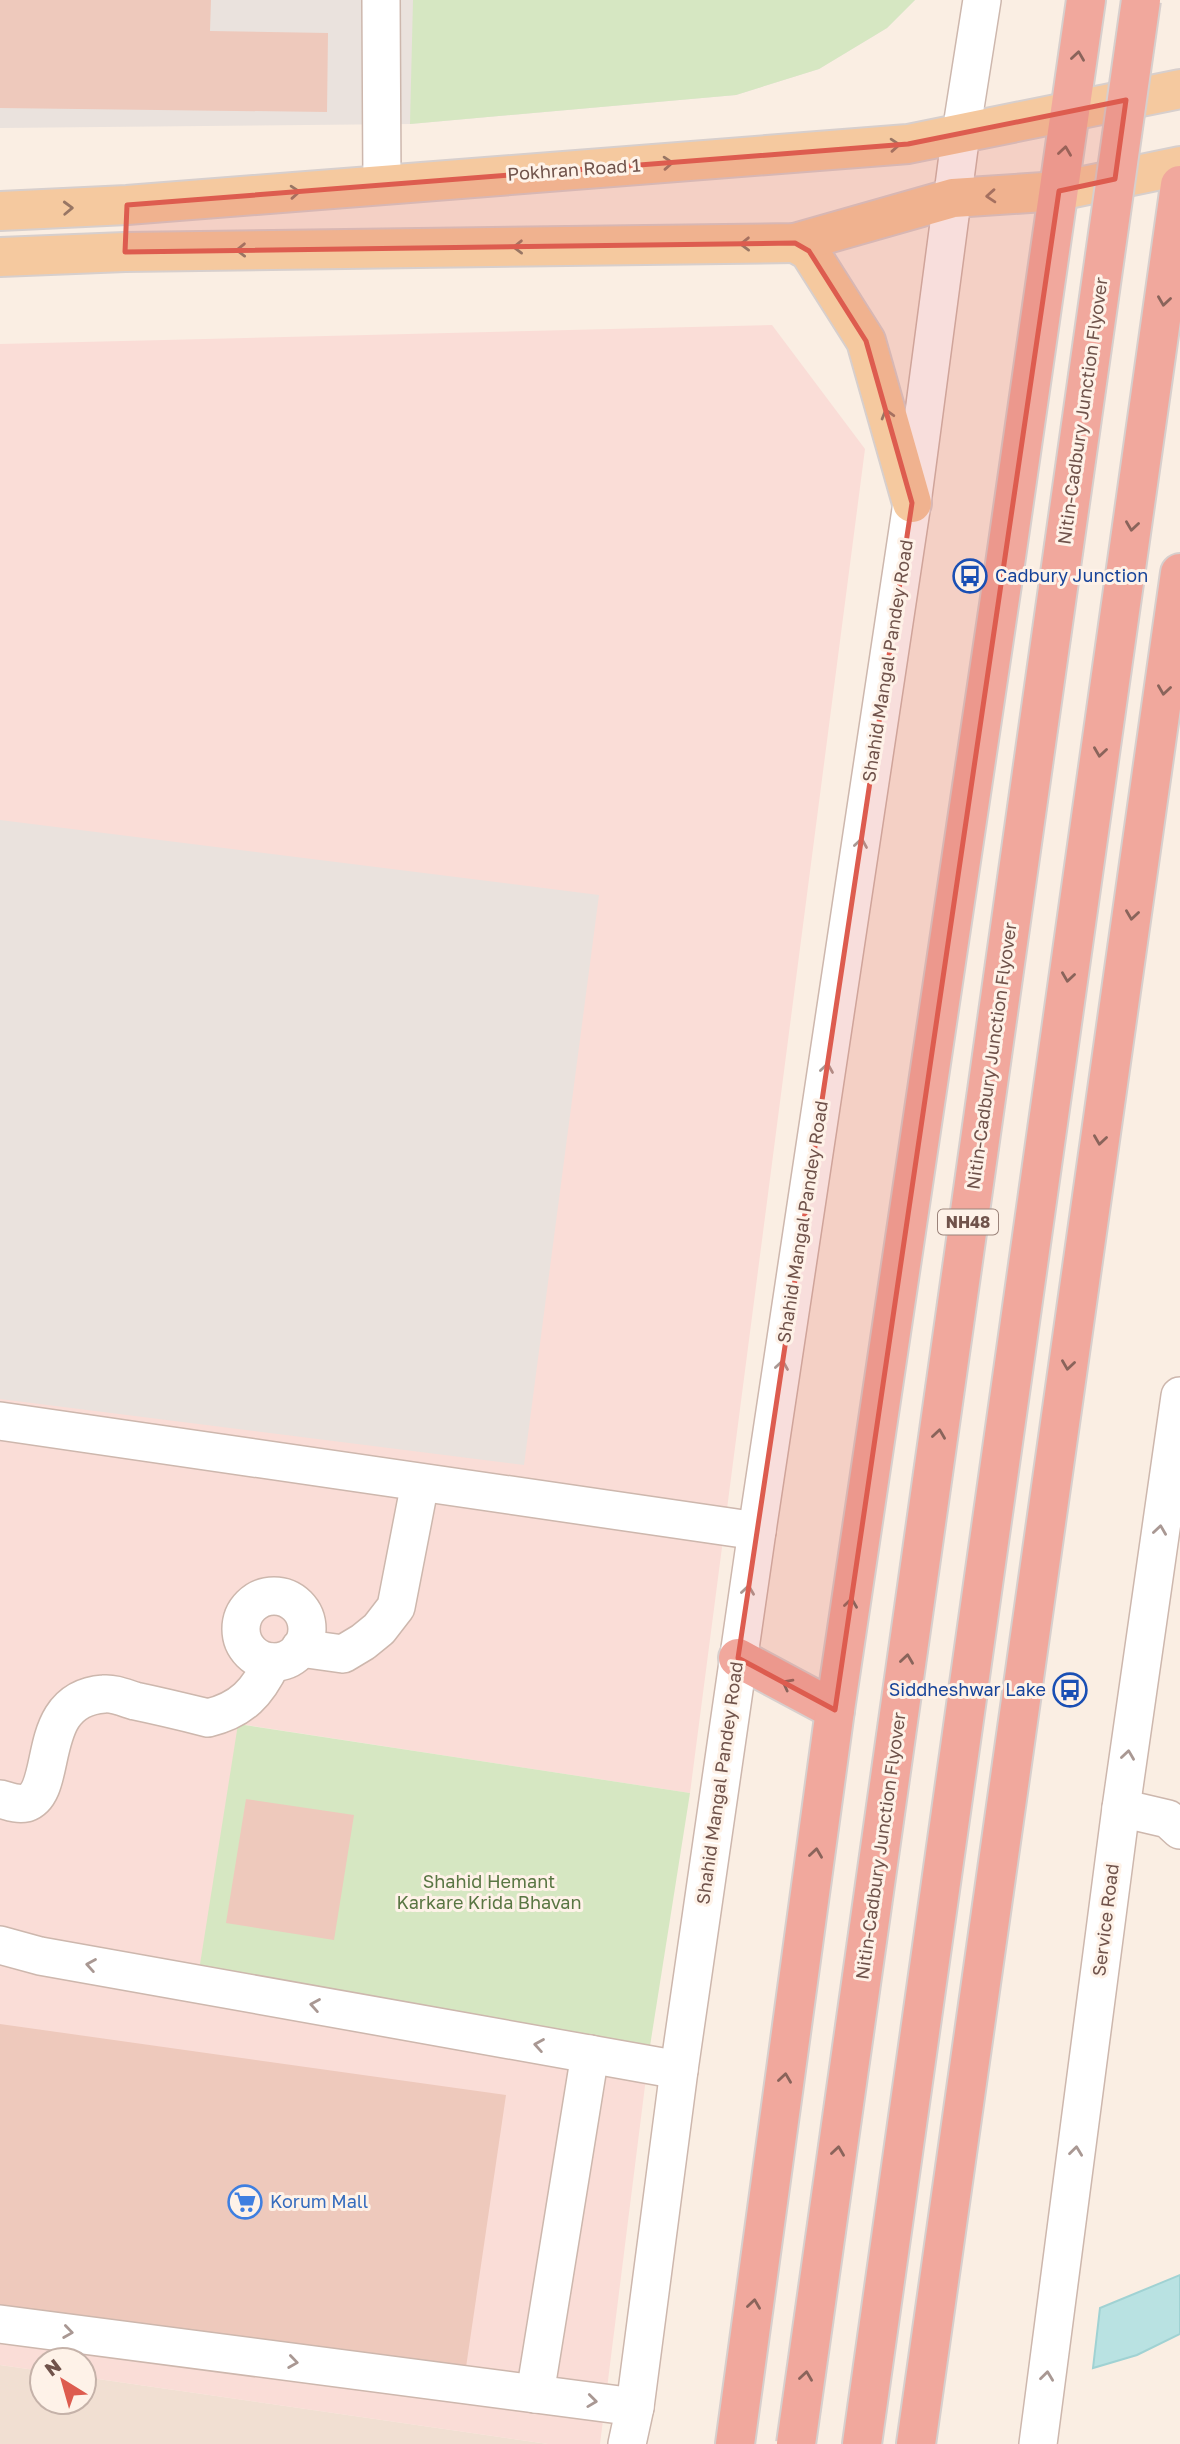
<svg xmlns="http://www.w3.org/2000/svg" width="1180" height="2444" font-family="'Golos Text',sans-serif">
  <rect width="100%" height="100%" fill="#faeee3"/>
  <path fill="#f1dfd2" d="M0,2365L42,2371V2402H84V2377L548,2444H0Z"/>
  <path fill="#faddd7" d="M772,325L865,449L690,1793L239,1724L650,2046L600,2444H548L84,2377V2360H42V2371L0,2365V344Z"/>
  <g fill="#eae2dd">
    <path d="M0,0H915L887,28L819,69L736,95L410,124L0,128Z"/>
    <path d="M0,820L599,895L524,1465L0,1399Z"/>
  </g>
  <g fill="#d6e7c2">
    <path d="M413,0H915L887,28L819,69L736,95L410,124Z"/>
    <path d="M238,1724L690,1793L650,2046L198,1977Z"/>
  </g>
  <path fill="#b9e2e2" stroke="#a0d2d3" stroke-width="2" d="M1180,2275V2334L1137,2355L1093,2368L1100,2308Z"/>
  <g fill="#eec9bc">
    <path d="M0,0H211L210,31L328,33L327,112L0,108Z"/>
    <path d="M246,1799L354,1815L334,1940L226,1923Z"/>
    <path d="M0,2024L506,2095L465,2374L0,2309Z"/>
  </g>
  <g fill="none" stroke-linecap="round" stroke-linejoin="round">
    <defs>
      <g id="minor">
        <path d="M381,0L382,185"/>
        <path d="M0,1421L757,1531"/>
        <circle cx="274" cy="1629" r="33"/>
        <path d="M300,1648L343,1654L363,1642L379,1629L396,1607L420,1483"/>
        <path d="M0,1799C8,1801 17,1805 26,1803C61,1791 32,1699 104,1694C113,1693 125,1698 135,1701C159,1706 184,1712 208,1718C242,1710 258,1692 272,1662"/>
        <path d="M1121,1808L1168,1819L1180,1830"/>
        <path d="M0,1945L40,1956L679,2070"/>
        <path d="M0,2324L635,2407"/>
        <path d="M535,2394L590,2054"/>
        <path d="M627,2444L635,2407L679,2070L757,1531L912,503L961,133L982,0"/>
        <path d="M1038,2444L1121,1808L1180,1396"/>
      </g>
      <g id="major">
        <path d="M0,211L127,205L908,144L1180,89"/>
        <path d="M795,243L809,251L866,341L912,503"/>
        <path d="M0,257L125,252L795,243L953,198L1059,191L1180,166"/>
      </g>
      <g id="highway">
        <path d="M738,1658L835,1710"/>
        <path d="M735,2444L835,1710L1004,571L1086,0"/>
        <path d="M862,2444L1180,185"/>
        <path d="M916,2444L1180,573"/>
      </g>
    </defs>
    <use href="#minor" stroke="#cdb7ad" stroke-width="40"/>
    <use href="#major" stroke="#d7cfcd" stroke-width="42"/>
    <use href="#highway" stroke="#d7cfcd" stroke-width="42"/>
    <use href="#minor" stroke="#fff" stroke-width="37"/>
    <use href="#major" stroke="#f5c99f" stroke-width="38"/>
    <use href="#highway" stroke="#f1a89d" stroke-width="38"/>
    <defs>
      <path id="highway-bridge" d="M796,2444L1141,0"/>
    </defs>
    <use href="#highway-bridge" stroke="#d7cfcd" stroke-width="42" stroke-linecap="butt"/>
    <use href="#highway-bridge" stroke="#f1a89d" stroke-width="38"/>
  </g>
  <defs><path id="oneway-chevron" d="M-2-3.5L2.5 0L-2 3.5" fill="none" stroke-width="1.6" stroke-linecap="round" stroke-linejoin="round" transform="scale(1.75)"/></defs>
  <g stroke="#8a645b">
    <use href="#oneway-chevron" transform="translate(1078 56) rotate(-82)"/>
    <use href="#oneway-chevron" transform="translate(1065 151) rotate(-82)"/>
    <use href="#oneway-chevron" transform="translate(1164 301) rotate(98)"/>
    <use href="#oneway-chevron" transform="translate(1132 526) rotate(98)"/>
    <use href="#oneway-chevron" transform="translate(1164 690) rotate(98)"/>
    <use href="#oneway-chevron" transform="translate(1100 752) rotate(98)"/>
    <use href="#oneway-chevron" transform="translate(1132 915) rotate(98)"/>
    <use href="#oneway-chevron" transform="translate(1068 977) rotate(98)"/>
    <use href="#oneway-chevron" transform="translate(1100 1140) rotate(98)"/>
    <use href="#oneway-chevron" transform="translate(1068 1365) rotate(98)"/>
    <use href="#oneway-chevron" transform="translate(939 1434) rotate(-82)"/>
    <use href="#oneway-chevron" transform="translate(851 1603) rotate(-82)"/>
    <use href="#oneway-chevron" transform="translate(907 1659) rotate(-82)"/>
    <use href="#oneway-chevron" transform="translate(787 1684) rotate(-152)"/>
    <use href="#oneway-chevron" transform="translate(816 1853) rotate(-82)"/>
    <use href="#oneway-chevron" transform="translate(785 2078) rotate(-82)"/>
    <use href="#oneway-chevron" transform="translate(838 2151) rotate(-82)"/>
    <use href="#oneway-chevron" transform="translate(754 2304) rotate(-82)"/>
    <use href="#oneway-chevron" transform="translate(806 2376) rotate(-82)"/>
  </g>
  <g stroke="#987664">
    <use href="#oneway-chevron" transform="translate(895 145) rotate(-4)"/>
    <use href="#oneway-chevron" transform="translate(668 163) rotate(-4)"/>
    <use href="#oneway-chevron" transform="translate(295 192) rotate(-4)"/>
    <use href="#oneway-chevron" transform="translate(991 196) rotate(176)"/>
    <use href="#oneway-chevron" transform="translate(68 208) rotate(-2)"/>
    <use href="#oneway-chevron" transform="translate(745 244) rotate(179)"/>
    <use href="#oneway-chevron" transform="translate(518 247) rotate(179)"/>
    <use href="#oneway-chevron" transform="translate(241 250) rotate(179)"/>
    <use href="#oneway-chevron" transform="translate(887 414) rotate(-106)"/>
  </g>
  <g stroke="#a99893">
    <use href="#oneway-chevron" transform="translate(861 843) rotate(-81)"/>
    <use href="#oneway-chevron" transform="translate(827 1068) rotate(-81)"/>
    <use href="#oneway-chevron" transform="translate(782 1365) rotate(-81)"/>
    <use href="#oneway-chevron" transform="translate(1160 1530) rotate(-82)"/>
    <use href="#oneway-chevron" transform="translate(748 1590) rotate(-82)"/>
    <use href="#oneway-chevron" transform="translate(1128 1755) rotate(-82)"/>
    <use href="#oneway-chevron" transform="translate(91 1965) rotate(-170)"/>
    <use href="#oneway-chevron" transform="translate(315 2005) rotate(-170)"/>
    <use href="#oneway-chevron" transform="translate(539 2045) rotate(-170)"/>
    <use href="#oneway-chevron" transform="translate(1076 2151) rotate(-83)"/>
    <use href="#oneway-chevron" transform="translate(68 2332) rotate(8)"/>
    <use href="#oneway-chevron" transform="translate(293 2362) rotate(8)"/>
    <use href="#oneway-chevron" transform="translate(1047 2376) rotate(-83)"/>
    <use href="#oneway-chevron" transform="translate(592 2401) rotate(7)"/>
  </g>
  <path fill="#dd5c4f" fill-opacity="0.2" stroke="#dd5c4f" stroke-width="5" stroke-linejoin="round" d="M1126,100L1115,179L1059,191L835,1710L738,1658L912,503L866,341L809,251L795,243L125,252L127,205L908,144Z"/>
  <defs>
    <symbol id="bus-ring" viewBox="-11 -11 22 22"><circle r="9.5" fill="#fef2e8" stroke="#1a4fb4" stroke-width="1.5"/><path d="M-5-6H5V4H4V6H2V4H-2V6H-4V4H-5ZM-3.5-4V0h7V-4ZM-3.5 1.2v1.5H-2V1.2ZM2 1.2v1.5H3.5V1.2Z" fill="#1a4fb4"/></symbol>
    <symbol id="supermarket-ring" viewBox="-11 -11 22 22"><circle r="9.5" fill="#fef2e8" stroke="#3f7fe0" stroke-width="1.5"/><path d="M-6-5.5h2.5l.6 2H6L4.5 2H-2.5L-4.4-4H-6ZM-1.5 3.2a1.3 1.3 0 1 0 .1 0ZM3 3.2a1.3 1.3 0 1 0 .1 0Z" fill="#3f7fe0"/></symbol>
  </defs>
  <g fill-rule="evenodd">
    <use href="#bus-ring" x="951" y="557" width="38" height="38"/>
    <use href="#bus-ring" x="1051" y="1671" width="38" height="38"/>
    <use href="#supermarket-ring" x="226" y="2183" width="38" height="38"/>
  </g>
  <g text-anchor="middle" stroke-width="6" stroke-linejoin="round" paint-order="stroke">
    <rect fill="#fef2e8" stroke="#9b837a" stroke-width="2" x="938" y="1209.5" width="60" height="25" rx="5"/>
    <g font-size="16" font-weight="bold" fill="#70534b">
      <text x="968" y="1228">NH48</text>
    </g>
    <g font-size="18" fill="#70534b" stroke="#fef2e8">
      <text transform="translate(574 170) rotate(-4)" y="6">Pokhran Road 1</text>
      <text transform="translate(1083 411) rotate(-82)" y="6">Nitin-Cadbury Junction Flyover</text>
      <text transform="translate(888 661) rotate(-81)" y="6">Shahid Mangal Pandey Road</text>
      <text transform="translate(992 1056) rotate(-82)" y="6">Nitin-Cadbury Junction Flyover</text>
      <text transform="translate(803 1222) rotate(-81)" y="6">Shahid Mangal Pandey Road</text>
      <text transform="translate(720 1783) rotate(-82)" y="6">Shahid Mangal Pandey Road</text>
      <text transform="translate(881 1846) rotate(-82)" y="6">Nitin-Cadbury Junction Flyover</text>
      <text transform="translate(1106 1920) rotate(-83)" y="6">Service Road</text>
    </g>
    <g font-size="18" fill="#164399" stroke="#fef2e8" text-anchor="start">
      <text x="995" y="582">Cadbury Junction</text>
      <text x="1046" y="1696" text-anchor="end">Siddheshwar Lake</text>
    </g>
    <g font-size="18" fill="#597643" stroke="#fef2e8">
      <text x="489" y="1888">Shahid Hemant<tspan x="489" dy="21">Karkare Krida Bhavan</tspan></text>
    </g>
    <g font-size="18" fill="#366cbe" stroke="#fef2e8" text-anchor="start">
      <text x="270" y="2208">Korum Mall</text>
    </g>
  </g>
  <g transform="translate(63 2381) rotate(323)"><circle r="33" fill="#fef2e8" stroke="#c5b2a9" stroke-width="2"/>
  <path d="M0-5L12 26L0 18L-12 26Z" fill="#dd5c4f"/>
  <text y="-10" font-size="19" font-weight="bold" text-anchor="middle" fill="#70534b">N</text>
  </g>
</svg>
